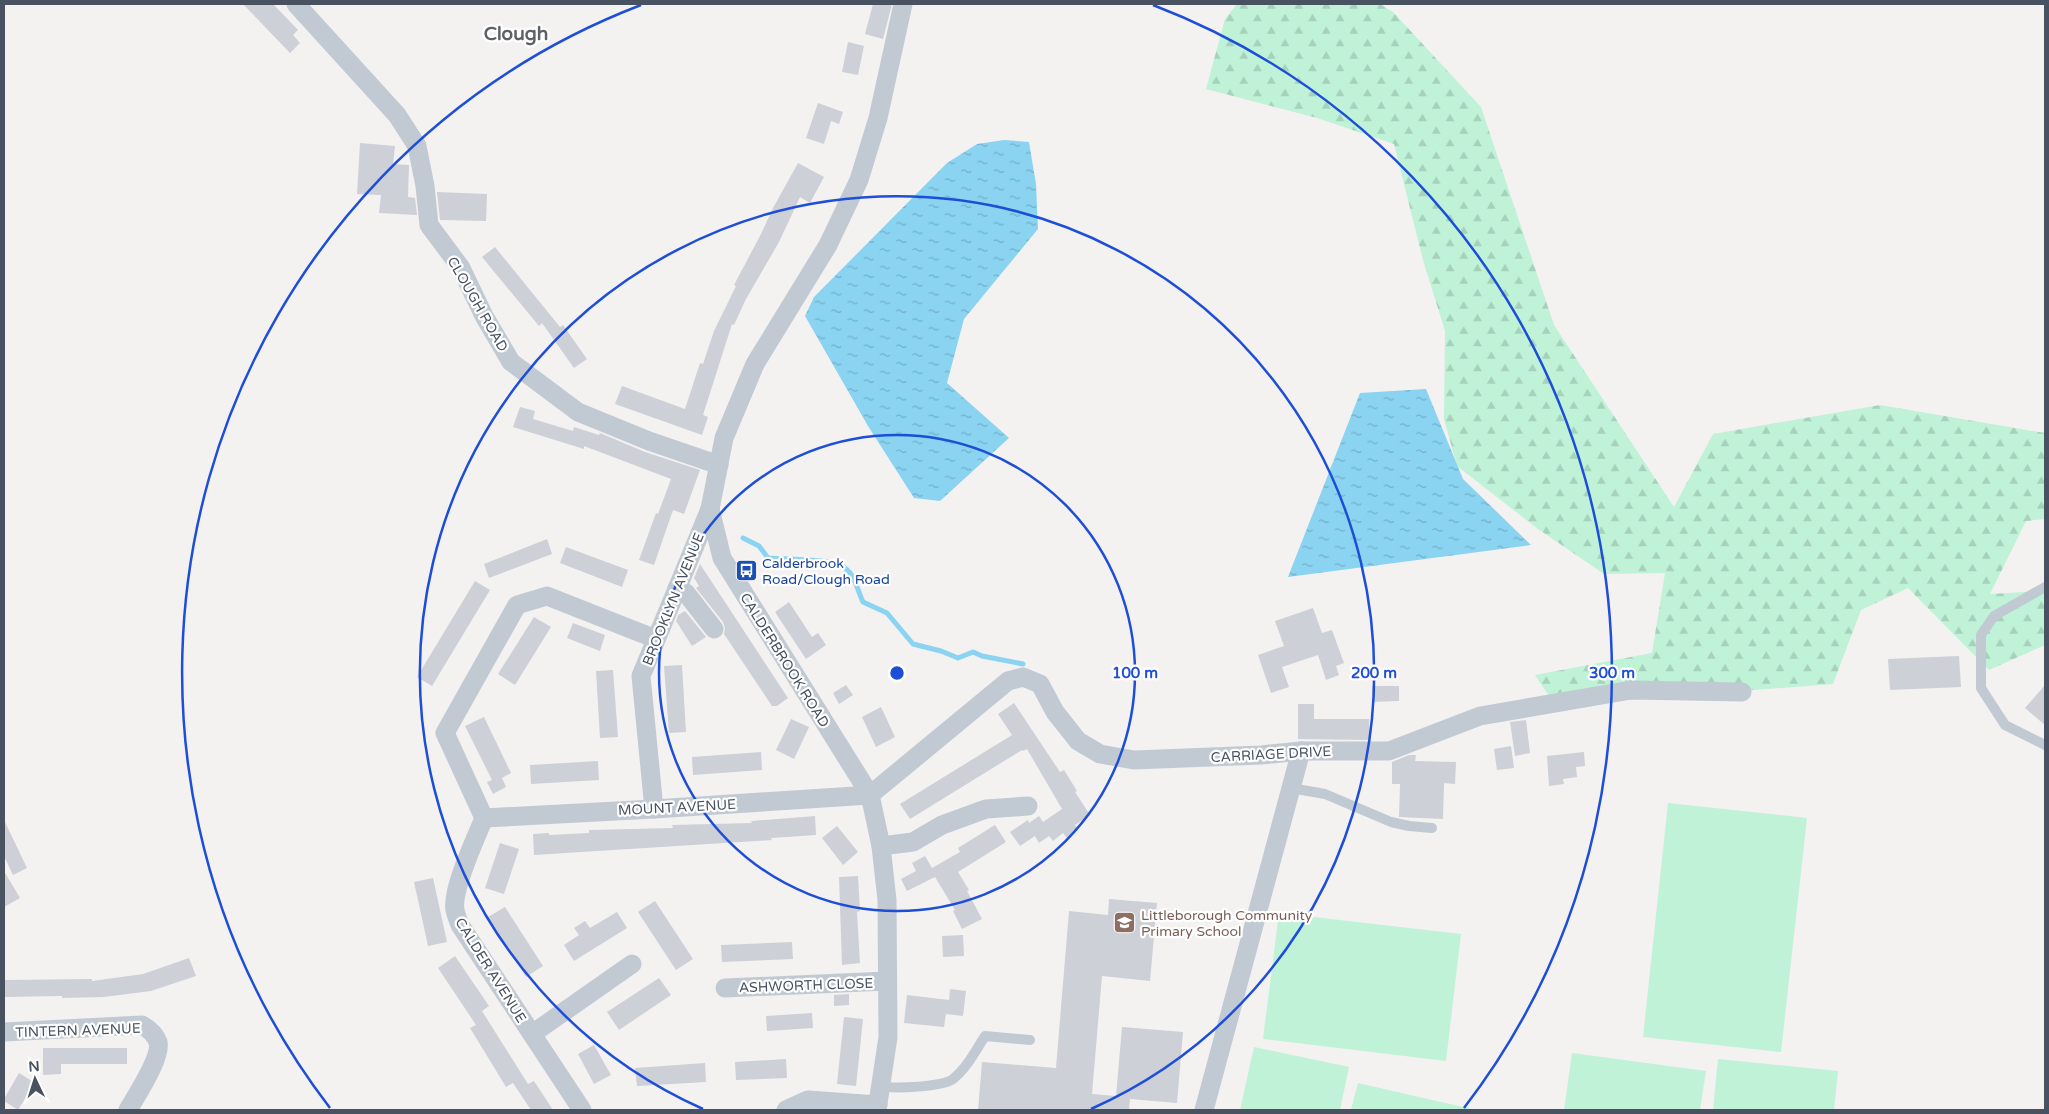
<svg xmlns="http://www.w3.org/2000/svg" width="2049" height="1114" font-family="'Varela Round',sans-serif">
  <defs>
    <pattern id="forest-firs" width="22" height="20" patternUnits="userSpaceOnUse" patternTransform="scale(1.25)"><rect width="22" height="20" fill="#bff2d7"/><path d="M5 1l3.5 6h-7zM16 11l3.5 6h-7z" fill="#a6d1bb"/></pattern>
    <pattern id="water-ripples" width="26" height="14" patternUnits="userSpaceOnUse" patternTransform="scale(1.25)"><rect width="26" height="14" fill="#8ad3f1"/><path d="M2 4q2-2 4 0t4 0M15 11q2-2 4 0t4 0" fill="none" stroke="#73aec7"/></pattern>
  </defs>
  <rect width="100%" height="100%" fill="#f4f1f1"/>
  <path fill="url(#forest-firs)" d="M1237,4H1380L1393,12L1481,107L1554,325L1674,507L1713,434L1880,405L2045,433V519L2026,521L1990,594L2045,591V645L1989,670L1908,588L1861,610L1833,684L1555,705L1535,675L1652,653L1665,573L1604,574L1538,529L1457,466L1444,419L1445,331L1423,260L1394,144L1317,118L1206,89L1225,19Z"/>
  <g fill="#bff2d7">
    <path d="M1668,803L1807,818L1781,1052L1643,1037Z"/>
    <path d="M1279,913L1461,934L1446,1061L1263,1039Z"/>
    <path d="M1254,1047L1349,1067L1340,1110H1240Z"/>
    <path d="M1572,1053L1706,1071L1700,1110H1564Z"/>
    <path d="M1718,1059L1838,1071L1834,1110H1713Z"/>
    <path d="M1358,1083L1476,1110H1351Z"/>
  </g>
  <g fill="url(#water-ripples)">
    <path d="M1004,140L1029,142L1036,184L1038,229L964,319L947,383L1009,438L940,501L914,498L868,426L805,316L814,297L947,163L977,144Z"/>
    <path d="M1426,389L1463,479L1531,545L1288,577L1360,393Z"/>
  </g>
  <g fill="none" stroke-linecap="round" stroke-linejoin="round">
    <path stroke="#8ad3f1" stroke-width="5" d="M743,538L759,546L768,558C786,560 833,558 845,568C855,575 858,592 863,602L887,613L913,644L941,651L958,658L973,652L982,656L1023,664"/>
  </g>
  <g fill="#cdd0d6">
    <path d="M243,4H273L298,30L293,35L300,43L290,53Z"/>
    <path d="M873,4H892L883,39L865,34Z"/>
    <path d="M848,42L864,46L858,75L842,72Z"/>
    <path d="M818,103L843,112L839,124L831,121L824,144L806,138Z"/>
    <path d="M360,143L395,146L393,164L409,165L408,197L415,198L417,215L379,213L381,195L357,194Z"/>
    <path d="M798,163L824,177L810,203L800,197L779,242L746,299L734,325L732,324L703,415L708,417L702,435L615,404L622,386L685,409L700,363L703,364L714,331L736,286L734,285L761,234L773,208Z"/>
    <path d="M437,192L487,194L486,221L440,220Z"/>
    <path d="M495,247L560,327L563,325L587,359L574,368L542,323L539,326L482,257Z"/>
    <path d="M520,407L535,411L533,419L573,431L574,427L599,435L600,433L645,452L700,470L684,514L673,510L654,565L639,560L656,513L658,514L671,479L584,446V449L513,427Z"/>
    <path d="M547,539L552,554L489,578L484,564Z"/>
    <path d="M566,547L628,570L622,587L560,563Z"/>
    <path d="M700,564L788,698L777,706H772L724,634L725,628L723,622L696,588L699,586L694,578Z"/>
    <path d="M475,581L490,590L432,686L417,677Z"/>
    <path d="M789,602L812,637L818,633L826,645L806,659L775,612Z"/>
    <path d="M1313,608L1322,633L1332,630L1344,663L1336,666L1339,675L1326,680L1318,655L1282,667L1289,687L1271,693L1258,655L1284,646L1275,621Z"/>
    <path d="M685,611L706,637L692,646L676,621L678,615Z"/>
    <path d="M534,617L551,627L515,685L498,674Z"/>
    <path d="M573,623L605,635L600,651L567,638Z"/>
    <path d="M1959,656L1961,687L1890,690L1888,659Z"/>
    <path d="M682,665L686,732L669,733L664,666Z"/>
    <path d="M613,670L618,737L600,738L596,671Z"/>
    <path d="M846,685L853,695L839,704L833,693Z"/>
    <path d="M2045,685V725L2025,708Z"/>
    <path d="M1372,686H1399V701L1372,702Z"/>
    <path d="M1014,703L1060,772L1064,770L1077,791L1075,792L1090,815L1075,825L1078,830L1067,838L1063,833L1053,841L1049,836L1039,843L1035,836L1020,846L1010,832L1028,820L1029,823L1039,816L1043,822L1062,809L1027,749L1023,751L1022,750L910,819L900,804L1012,735L998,714Z"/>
    <path d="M1298,704H1314V719H1369V740L1298,739Z"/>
    <path d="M881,707L895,737L876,747L862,717Z"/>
    <path d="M484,717L511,773L502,778L506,787L493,794L487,782L492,780L465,726Z"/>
    <path d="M791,719L809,727L794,759L776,750Z"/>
    <path d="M1526,720L1530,753L1515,756L1510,722Z"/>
    <path d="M1511,746L1514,768L1497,770L1494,749Z"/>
    <path d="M761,752L762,770L693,775L692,757Z"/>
    <path d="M1584,752L1585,766L1576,767L1577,777L1563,779L1564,784L1549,786L1547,756Z"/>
    <path d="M1409,755H1416L1415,761L1456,762L1455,784L1444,783L1443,819L1399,817L1400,784H1392V762Z"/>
    <path d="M598,761L599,780L531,784L530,765Z"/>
    <path d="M815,816L816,835L771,838L772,840L534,855L533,834L549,833V835L589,833V830L673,828L672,825L752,823L751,821Z"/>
    <path d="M4,820L27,868L13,875L4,856Z"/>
    <path d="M995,825L1006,842L958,872L969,890L967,891L982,919L962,929L953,911L955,910L935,877L907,891L901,879L916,871L912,863L925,856L932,868L960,852L958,848Z"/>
    <path d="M837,826L858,852L843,865L822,838Z"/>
    <path d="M500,843L519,849L504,894L485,888Z"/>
    <path d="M4,871L20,898L4,907Z"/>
    <path d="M858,876L860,911L857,912L860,963L842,965L839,877Z"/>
    <path d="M433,878L447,942L428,946L414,882Z"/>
    <path d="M1109,899L1157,903L1150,981L1102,976L1092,1094L1116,1096L1122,1027L1183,1032L1177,1103L1130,1099L1129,1110H978L982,1062L1056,1068L1069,911L1108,915Z"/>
    <path d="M655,901L693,959L676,970L638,912Z"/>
    <path d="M505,907L543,966L526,977L488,917Z"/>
    <path d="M617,912L627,928L574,961L564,945L579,935L574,928L585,921L590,928Z"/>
    <path d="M963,935L964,956L943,957L942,936Z"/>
    <path d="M792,942L793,959L722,962L721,945Z"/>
    <path d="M455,956L489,1006L482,1011L528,1084L534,1081L553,1110H531L513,1083L506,1087L470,1028L476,1025L438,968Z"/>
    <path d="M189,958L196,976L151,991L104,997L62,998V996L4,997V980L92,979V981L143,974Z"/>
    <path d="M659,978L671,995L619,1030L607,1012Z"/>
    <path d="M950,989L966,991L963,1016L946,1014L944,1027L904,1023L907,995L949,1000Z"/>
    <path d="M849,994V1005L834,1006V995Z"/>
    <path d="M812,1013L813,1028L767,1031L766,1016Z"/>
    <path d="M844,1017L863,1019L856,1086L837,1084Z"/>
    <path d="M594,1045L611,1075L594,1084L578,1054Z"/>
    <path d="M43,1048H127V1064H61V1074L43,1075Z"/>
    <path d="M786,1059L787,1078L736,1080L735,1062Z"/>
    <path d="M705,1063L706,1082L637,1086L635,1068Z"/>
    <path d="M19,1073L35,1083L18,1110L4,1101V1099Z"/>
  </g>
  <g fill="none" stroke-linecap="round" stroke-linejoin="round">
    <g stroke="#c1cad3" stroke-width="10">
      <path d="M2045,587L1994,616L1981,635V688L2005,725L2045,745"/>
      <path d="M1291,788L1325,794L1391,822L1409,826L1432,828"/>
      <path d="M881,1086C894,1089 942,1087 953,1079C967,1068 976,1050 985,1036L1030,1040"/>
    </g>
    <g stroke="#c1cad3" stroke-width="19">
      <path d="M296,4L397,115L417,146L425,186L429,225L461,268L484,316L511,362L578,412L649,441L719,465"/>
      <path d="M677,588L686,593L714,629"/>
      <path d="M870,795L1008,681L1023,677L1040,684L1055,712L1078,741L1100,754L1134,760L1261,755L1301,751H1389L1480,716L1631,690L1742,692"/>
      <path d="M654,809L641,676L710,509"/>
      <path d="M484,818L445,733L517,605L547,596L656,639"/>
      <path d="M484,818L654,809L870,795"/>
      <path d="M484,818C476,838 451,890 455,910C456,915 458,920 460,925L582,1110"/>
      <path d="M881,846L913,842L942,825L986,809L1028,806"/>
      <path d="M725,988L887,981"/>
      <path d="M4,1032L142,1025C149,1029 155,1034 158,1042C162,1057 136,1096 128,1110"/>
      <path d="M532,1034L632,964"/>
      <path d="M786,1110L808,1100L878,1105"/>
      <path d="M877,1110L888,1037L887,900L881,846L870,795L722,558L710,509L724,438L755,364L828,245L859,180L878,118L903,4"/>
      <path d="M1204,1110L1301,751"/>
    </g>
  </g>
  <g fill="none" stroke="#1d4ed8" stroke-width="2.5">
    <circle cx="897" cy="673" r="238"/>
    <path d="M703 1109A477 477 0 1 1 1091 1109"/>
    <path d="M330 1108A715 715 0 0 1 641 5M1153 5A715 715 0 0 1 1464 1108"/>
  </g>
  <defs>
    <symbol id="bus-square" viewBox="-11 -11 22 22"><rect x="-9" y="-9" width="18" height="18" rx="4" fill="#1a4fb4" stroke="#fff"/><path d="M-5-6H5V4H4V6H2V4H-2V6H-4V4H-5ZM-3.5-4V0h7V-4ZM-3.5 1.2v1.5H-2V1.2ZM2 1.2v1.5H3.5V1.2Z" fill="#fff"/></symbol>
    <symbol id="school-square" viewBox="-11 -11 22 22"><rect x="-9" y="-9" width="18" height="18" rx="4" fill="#8d6e63" stroke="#fff"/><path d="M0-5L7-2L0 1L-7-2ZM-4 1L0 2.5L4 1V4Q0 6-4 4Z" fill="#fff"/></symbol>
  </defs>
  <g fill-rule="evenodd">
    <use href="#bus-square" x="734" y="558" width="25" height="25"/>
    <use href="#school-square" x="1112" y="910" width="25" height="25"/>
  </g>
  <g text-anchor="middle" stroke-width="4.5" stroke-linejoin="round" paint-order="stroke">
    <g font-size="14" fill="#485260" stroke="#fff">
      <text transform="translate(478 304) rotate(60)" y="5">CLOUGH ROAD</text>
      <text transform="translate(673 599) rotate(-68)" y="5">BROOKLYN AVENUE</text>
      <text transform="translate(785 660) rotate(58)" y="5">CALDERBROOK ROAD</text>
      <text transform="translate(1271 754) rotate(-3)" y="5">CARRIAGE DRIVE</text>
      <text transform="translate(677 807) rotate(-3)" y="5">MOUNT AVENUE</text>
      <text transform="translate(491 970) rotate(58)" y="5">CALDER AVENUE</text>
      <text transform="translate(806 985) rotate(-2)" y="5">ASHWORTH CLOSE</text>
      <text transform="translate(78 1030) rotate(-2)" y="5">TINTERN AVENUE</text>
    </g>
    <g font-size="14" fill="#164399" stroke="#fff" text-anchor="start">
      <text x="762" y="568">Calderbrook<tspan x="762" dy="16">Road/Clough Road</tspan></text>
    </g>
    <g font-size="14" fill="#785e54" stroke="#fff" text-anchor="start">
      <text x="1141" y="920">Littleborough Community<tspan x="1141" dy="16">Primary School</tspan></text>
    </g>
    <g font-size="19" font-weight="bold" fill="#5d6167" stroke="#fff">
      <text x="516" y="40">Clough</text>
    </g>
  </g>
  <circle cx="897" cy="673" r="8" fill="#1d4ed8" stroke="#fff" stroke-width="2.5"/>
  <g font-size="15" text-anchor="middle" font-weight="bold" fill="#1d4ed8" stroke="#fff" stroke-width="4.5" stroke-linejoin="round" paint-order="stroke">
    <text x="1135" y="678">100 m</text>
    <text x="1374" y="678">200 m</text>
    <text x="1612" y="678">300 m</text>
  </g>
  <rect width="2049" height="1114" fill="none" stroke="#485260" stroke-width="10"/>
  <g transform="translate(35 1079) rotate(356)" stroke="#ffffff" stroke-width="4" paint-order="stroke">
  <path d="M0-4L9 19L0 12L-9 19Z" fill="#485260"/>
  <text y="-8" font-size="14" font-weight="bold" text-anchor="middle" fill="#485260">N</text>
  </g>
</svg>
